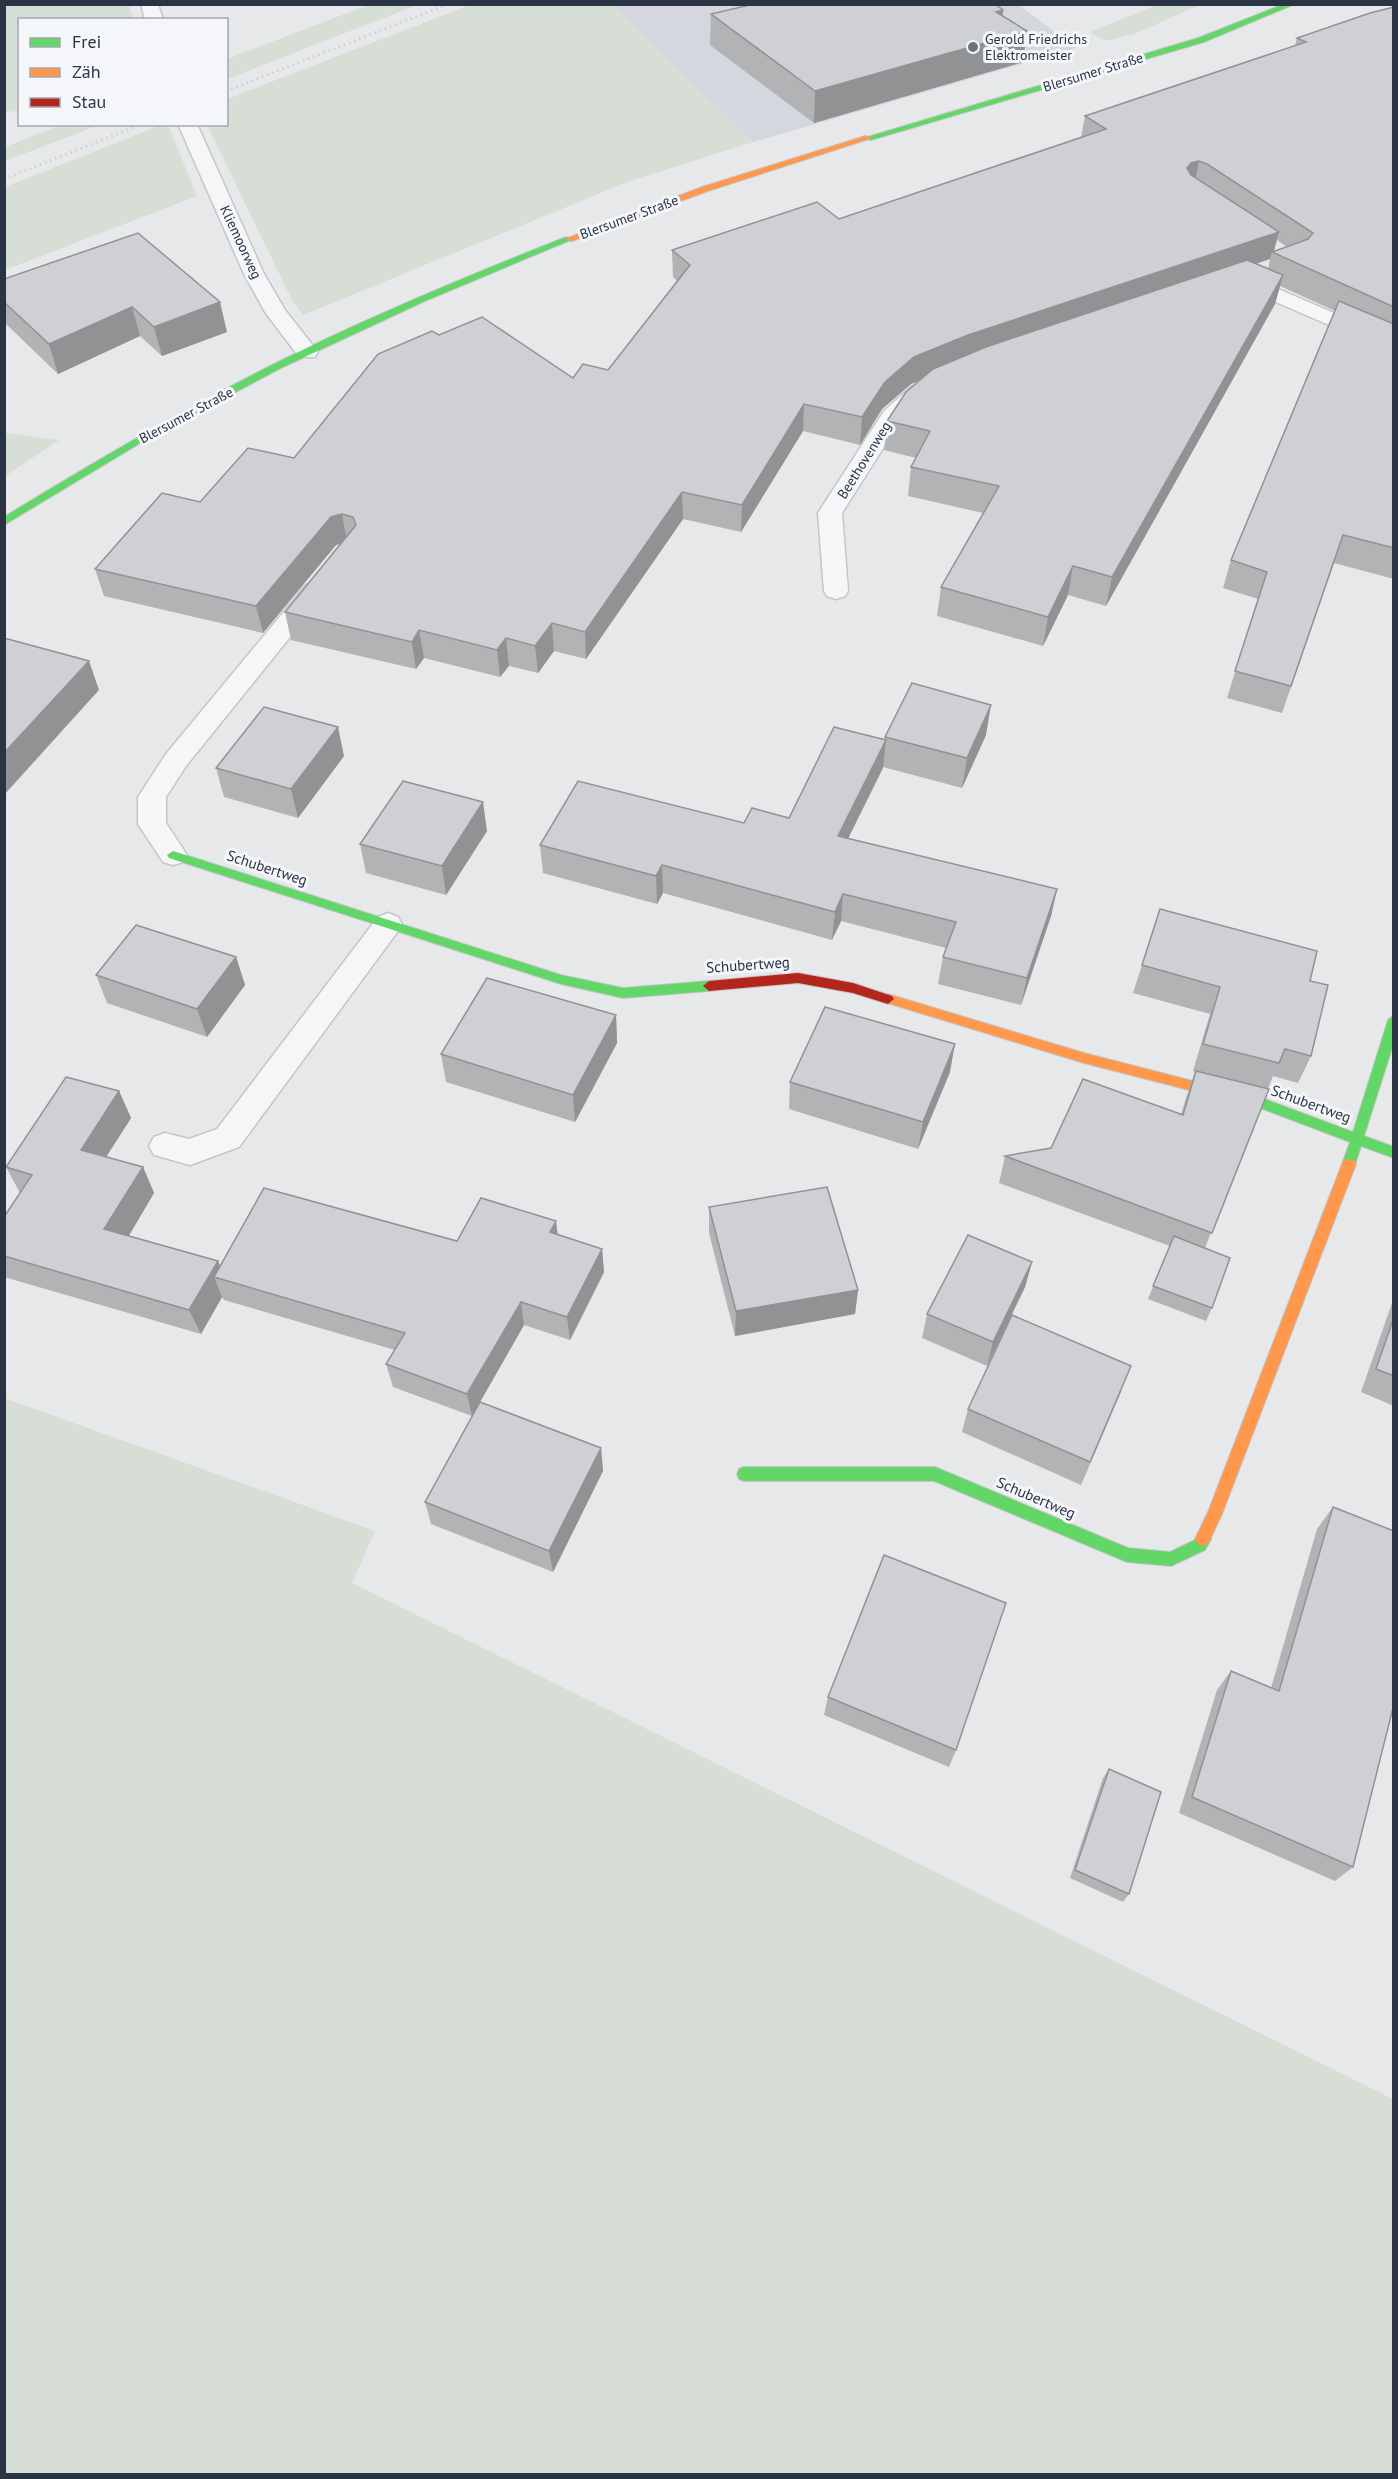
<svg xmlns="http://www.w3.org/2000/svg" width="1398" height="2479" font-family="'PT Sans',sans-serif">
  <rect width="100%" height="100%" fill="#e6e8ea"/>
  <path fill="#d4d7dd" d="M612,5H1019L1076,48L753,142Z"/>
  <g fill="#d6ded6">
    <path d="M5,4L129,5L133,19L20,20L19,112L5,111Z"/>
    <path d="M368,5H417L227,79V59Z"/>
    <path d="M612,5L753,142L630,181L303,315L291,298L207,125L226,124L227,99L470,5Z"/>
    <path d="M1156,5H1199L1137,33L1106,41L1090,32Z"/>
    <path d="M63,124L99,125L5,161V147Z"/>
    <path d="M161,125H168L197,196L5,270V187Z"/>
    <path d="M5,433L59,440L5,476Z"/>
    <path d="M4,1398L375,1531L352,1583L1393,2099V2474H5Z"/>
  </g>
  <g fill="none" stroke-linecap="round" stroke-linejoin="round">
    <defs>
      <g id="lane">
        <path d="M315,582L324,585L327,590L324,595L186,766L166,797V823L187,855L183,862L173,865L163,862L138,824V797L166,754L306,585Z"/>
        <path d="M388,913L398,917L402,924L398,931L239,1147L190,1165L154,1155L149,1146L154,1137L165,1133L189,1139L217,1129L378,917Z"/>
      </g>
      <g id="street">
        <path d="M141,4H158L163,20H145Z"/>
        <path d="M178,124H197L264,274L285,310L318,352L315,357H299L265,312L244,274Z"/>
        <path d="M1241,273L1394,339V353L1239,286L1229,284L1226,280L1229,276Z"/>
        <path d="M919,385L927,387L930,392L901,420L842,513L848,591L845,596L836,599L827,596L824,591L818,513L884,411L911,387Z"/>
      </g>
      <g id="fast">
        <path d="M1284,4H1295L1204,42L871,140L864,138L1198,38Z"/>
        <path d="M566,237L573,239L425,301L281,368L142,442L4,525V517C92,463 181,411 274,364C369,317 467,276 566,237Z"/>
        <path d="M173,851L561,975L623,988L709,981L715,986L709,991L623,998L561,984L169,858L167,855Z"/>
        <path d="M1394,1015V1042L1364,1136L1394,1147V1158L1361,1146L1354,1168H1344L1342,1164L1350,1142L1260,1108L1189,1090L1183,1085L1189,1080L1262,1098L1353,1132L1388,1020Z"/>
        <path d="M744,1467H935L1128,1548L1170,1552L1195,1540L1198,1534L1203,1532L1208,1534L1211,1539L1205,1550L1171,1566L1127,1562L934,1481H744L739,1479L737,1474L739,1469Z"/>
      </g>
      <g id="slow">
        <path d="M865,136L872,138L708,191L572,241L565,239L702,187Z"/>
        <path d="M888,994L1084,1053L1189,1080L1195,1085L1189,1090L1084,1063L884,1002L882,999L884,996Z"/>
        <path d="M1349,1159L1354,1160L1356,1164L1222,1514L1208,1544L1203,1546L1198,1544L1195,1539L1208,1512L1342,1164L1344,1160Z"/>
      </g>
      <path id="jam" d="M798,973L853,983L892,996L894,999L888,1004L853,993L798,983L709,991L703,986L709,981Z"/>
    </defs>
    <use href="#lane" stroke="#c4c6c8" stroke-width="3"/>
    <use href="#street" stroke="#c4c6c8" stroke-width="3"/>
    <use href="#fast" stroke="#c4c6c8" stroke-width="2"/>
    <use href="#slow" stroke="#c4c6c8" stroke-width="2"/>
    <use href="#jam" stroke="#c4c6c8" stroke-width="2"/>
    <use href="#lane" fill="#f5f6f7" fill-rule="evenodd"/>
    <use href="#street" fill="#f5f6f7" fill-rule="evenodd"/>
    <use href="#fast" fill="#63d668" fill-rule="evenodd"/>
    <use href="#slow" fill="#ff974d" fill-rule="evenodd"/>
    <use href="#jam" fill="#b3261e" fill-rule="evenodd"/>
    <g stroke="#cecfd2" stroke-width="3" stroke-dasharray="1.5 4" stroke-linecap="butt">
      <path d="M226,91L448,4"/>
      <path d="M4,179L142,124"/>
    </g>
  </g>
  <g fill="#b1b3b5" fill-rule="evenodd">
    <path d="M1394,7V579L1334,563L1282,713L1227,698L1258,599L1223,588L1231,560L1335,311L1280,286L1275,304L1106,606L1068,595L1043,646L937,616L941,587L983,513L908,496L911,467L916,458L884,450L887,421L919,381L911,384L882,409L860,445L803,431L741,532L683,519L586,659L554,651L538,673L509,666L500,677L424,658L416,669L291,640L285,612L341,543L336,545L263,633L104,596L95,569L200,502L294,458L439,335L573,378L608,370L677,281L673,277L672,250L839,219L1081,138L1085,116L1295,46L1297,38ZM1277,240L1287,247L1274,252ZM1270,259L1268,269L1256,264L1266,260Z"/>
    <path d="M711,14L1003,16L1023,62L814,123L710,45Z"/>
    <path d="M138,233L227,332L162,356L140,336L58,374L4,322V279Z"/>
    <path d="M986,735L962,788L883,767L848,838L1057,889L1051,916L1021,1005L938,984L943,957L946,948L841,921L832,940L663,893L657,904L543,873L540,845L789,818L884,740L885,737Z"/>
    <path d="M344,756L298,818L224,797L216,768Z"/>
    <path d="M487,831L446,895L366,873L360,844Z"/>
    <path d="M1160,909L1310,981L1311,1056L1298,1083L1273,1076L1205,1248L1212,1308L1206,1321L1148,1299L1170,1246L999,1183L1005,1156L1051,1148L1181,1114L1186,1098L1195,1072L1193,1071L1210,1014L1133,993Z"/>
    <path d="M236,957L245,985L207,1037L107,1003L96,975Z"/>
    <path d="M616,1015L617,1043L575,1122L446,1082L441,1054Z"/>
    <path d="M950,1072L918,1149L789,1109L790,1082Z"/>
    <path d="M119,1091L131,1118L106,1157L143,1167L154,1193L129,1236L218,1261L220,1266L457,1241L557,1234L602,1249L604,1272L570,1340L524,1325L472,1416L393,1387L386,1364L395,1350L224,1300L222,1297L201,1334L4,1277V1217L20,1193L6,1167Z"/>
    <path d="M709,1207L858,1290L855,1314L735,1336L709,1233Z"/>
    <path d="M1032,1262L1025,1287L987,1366L922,1338L927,1314Z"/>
    <path d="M1394,1297V1406L1361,1392Z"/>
    <path d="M1122,1390L1081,1485L962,1432L968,1409Z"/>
    <path d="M601,1448L603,1471L553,1572L431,1524L425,1502Z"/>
    <path d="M1333,1507L1394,1531V1712H1392L1353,1867L1335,1881L1179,1813L1217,1690L1231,1671L1271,1688L1317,1529Z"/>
    <path d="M828,1697L956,1750L949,1767L824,1715Z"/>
    <path d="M1109,1769L1129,1894L1123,1902L1070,1878L1103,1778Z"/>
  </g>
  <g fill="#909294">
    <path d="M1003,10L1000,38L1027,31L1023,62L814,123L815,91L996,12Z"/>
    <path d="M1199,161L1194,188L1187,168L1191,163Z"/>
    <path d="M1279,232L1273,253L1272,252L1270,259L964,362L911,384L882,409L860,445L862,417L885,382L914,357L968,335Z"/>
    <path d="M1283,275L1275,304L1106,606L1112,577Z"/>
    <path d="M220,302L227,332L162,356L154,327Z"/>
    <path d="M132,307L140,336L58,374L49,344Z"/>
    <path d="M804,404L803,431L741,532L742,505Z"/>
    <path d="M682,492L683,519L586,659L585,632Z"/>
    <path d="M342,514L347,542L336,545L263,633L256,606L331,517Z"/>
    <path d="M1073,566L1068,595L1043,646L1048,617Z"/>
    <path d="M552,623L554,651L538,673L535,646Z"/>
    <path d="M419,630L424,658L416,669L412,642Z"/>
    <path d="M506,638L509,666L500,677L497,650Z"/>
    <path d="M89,661L99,690L4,795V753Z"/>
    <path d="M991,705L986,735L962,788L967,758Z"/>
    <path d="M338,727L344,756L298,818L291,789Z"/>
    <path d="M886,740L883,768L836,863L838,836Z"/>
    <path d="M483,802L487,831L446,895L442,866Z"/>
    <path d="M662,865L663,893L657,904L656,876Z"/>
    <path d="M1057,889L1051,916L1021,1005L1027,978Z"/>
    <path d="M843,894L841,921L832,940L835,912Z"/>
    <path d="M236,957L245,985L207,1037L197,1009Z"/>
    <path d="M616,1015L617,1043L575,1122L573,1095Z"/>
    <path d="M955,1044L950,1072L918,1149L923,1122Z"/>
    <path d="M119,1091L131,1118L94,1176L81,1150Z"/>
    <path d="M143,1167L154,1193L117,1255L104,1229Z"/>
    <path d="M556,1221L559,1245L550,1232Z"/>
    <path d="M602,1249L604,1272L570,1340L567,1317Z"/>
    <path d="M218,1261L226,1281L214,1277L222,1297L201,1334L189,1310Z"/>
    <path d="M1032,1262L1025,1287L987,1366L993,1342Z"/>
    <path d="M858,1290L855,1314L735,1336L736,1311Z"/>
    <path d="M521,1302L524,1325L472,1416L467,1394Z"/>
    <path d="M601,1448L603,1471L553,1572L549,1551Z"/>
  </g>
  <g fill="#ced0d3" stroke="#909294" stroke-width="1.5">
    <path d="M754,4H995L1003,10L996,12L1027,31L815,91L711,14Z"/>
    <path d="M1394,7V307L1272,252L1308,239L1313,233L1207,164L1199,161L1191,163L1187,168L1191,175L1279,232L968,335L914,357L885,382L862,417L804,404L742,505L682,492L585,632L552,623L535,646L506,638L497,650L419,630L412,642L285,612L356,525L353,517L342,514L331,517L256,606L95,569L162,493L200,502L248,448L294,458L378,354L432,331L439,335L482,317L573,378L583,364L608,370L690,265L672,250L817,202L839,219L1106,129L1085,116L1306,42L1297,38L1370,13Z"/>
    <path d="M138,233L220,302L154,327L132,307L49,344L4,302V279Z"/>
    <path d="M1247,260L1283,275L1112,577L1073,566L1048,617L941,587L999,486L911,467L930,431L887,421L906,392L933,369L986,347Z"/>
    <path d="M1339,301L1394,324V548L1343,535L1291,686L1235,671L1267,572L1231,560Z"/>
    <path d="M4,638L89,661L4,753Z"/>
    <path d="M912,683L991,705L967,758L885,737Z"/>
    <path d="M264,707L338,727L291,789L216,768Z"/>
    <path d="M834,727L886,740L838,836L1057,889L1027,978L943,957L956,922L843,894L835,912L662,865L656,876L540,845L578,781L744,823L752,808L789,818Z"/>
    <path d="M403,781L483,802L442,866L360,844Z"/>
    <path d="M1160,909L1317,951L1310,981L1328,985L1311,1056L1285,1049L1279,1063L1203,1044L1220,987L1142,965Z"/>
    <path d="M136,925L236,957L197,1009L96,975Z"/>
    <path d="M487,978L616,1015L573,1095L441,1054Z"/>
    <path d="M825,1007L955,1044L923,1122L790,1082Z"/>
    <path d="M1196,1071L1269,1089L1212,1233L1005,1156L1051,1148L1083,1079L1183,1115Z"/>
    <path d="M66,1077L119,1091L81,1150L143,1167L104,1229L218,1261L189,1310L4,1256V1217L32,1175L6,1167Z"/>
    <path d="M827,1187L858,1290L736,1311L709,1207Z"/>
    <path d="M264,1188L457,1241L481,1198L556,1221L550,1232L602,1249L567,1317L521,1302L467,1394L386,1364L405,1333L214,1277Z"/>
    <path d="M968,1235L1032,1262L993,1342L927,1314Z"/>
    <path d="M1174,1236L1230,1258L1212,1308L1153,1286Z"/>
    <path d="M1012,1315L1131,1366L1090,1462L968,1409Z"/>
    <path d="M1394,1317V1376L1376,1369Z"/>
    <path d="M480,1402L601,1448L549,1551L425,1502Z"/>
    <path d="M1333,1507L1394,1531V1704L1353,1867L1192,1797L1231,1671L1279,1691Z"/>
    <path d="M884,1555L1006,1603L956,1750L828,1697Z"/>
    <path d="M1109,1769L1161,1792L1129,1894L1075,1870Z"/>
  </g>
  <circle fill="#6c737f" stroke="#f4f6f9" stroke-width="2" cx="973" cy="47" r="6"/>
  <g text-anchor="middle" stroke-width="6" stroke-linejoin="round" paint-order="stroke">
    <g font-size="14" fill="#2b3445" stroke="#f4f6f9" text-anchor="start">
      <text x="985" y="44">Gerold Friedrichs<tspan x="985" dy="16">Elektromeister</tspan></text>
    </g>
    <g font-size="14" fill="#2b3445" stroke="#f4f6f9">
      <text transform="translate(1093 72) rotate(-17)" y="5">Blersumer Straße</text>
      <text transform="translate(629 217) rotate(-20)" y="5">Blersumer Straße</text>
      <text transform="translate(241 242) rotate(65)" y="5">Kliemoorweg</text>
      <text transform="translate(186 415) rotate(-28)" y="5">Blersumer Straße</text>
      <text transform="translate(864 460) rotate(-58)" y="5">Beethovenweg</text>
    </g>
    <g font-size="15" fill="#2b3445" stroke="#f4f6f9">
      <text transform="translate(267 868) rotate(18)" y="5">Schubertweg</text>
      <text transform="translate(748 965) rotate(-4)" y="5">Schubertweg</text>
      <text transform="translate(1311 1104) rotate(20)" y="5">Schubertweg</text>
      <text transform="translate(1036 1498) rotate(23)" y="5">Schubertweg</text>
    </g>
  </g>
  <rect width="1398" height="2479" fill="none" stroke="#2b3445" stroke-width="12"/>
  <rect x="18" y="18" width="210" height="108" fill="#f4f6f9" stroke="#a4a8b1" stroke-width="1.5"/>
  <rect x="30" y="38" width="30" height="9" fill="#63d668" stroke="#a4a8b1" stroke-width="1.5"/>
  <text x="72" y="48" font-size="18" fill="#2b3445">Frei</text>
  <rect x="30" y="68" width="30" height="9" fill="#ff974d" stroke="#a4a8b1" stroke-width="1.5"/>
  <text x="72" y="78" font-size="18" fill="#2b3445">Zäh</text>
  <rect x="30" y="98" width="30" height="9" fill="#b3261e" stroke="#a4a8b1" stroke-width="1.5"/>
  <text x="72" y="108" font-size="18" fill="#2b3445">Stau</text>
</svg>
